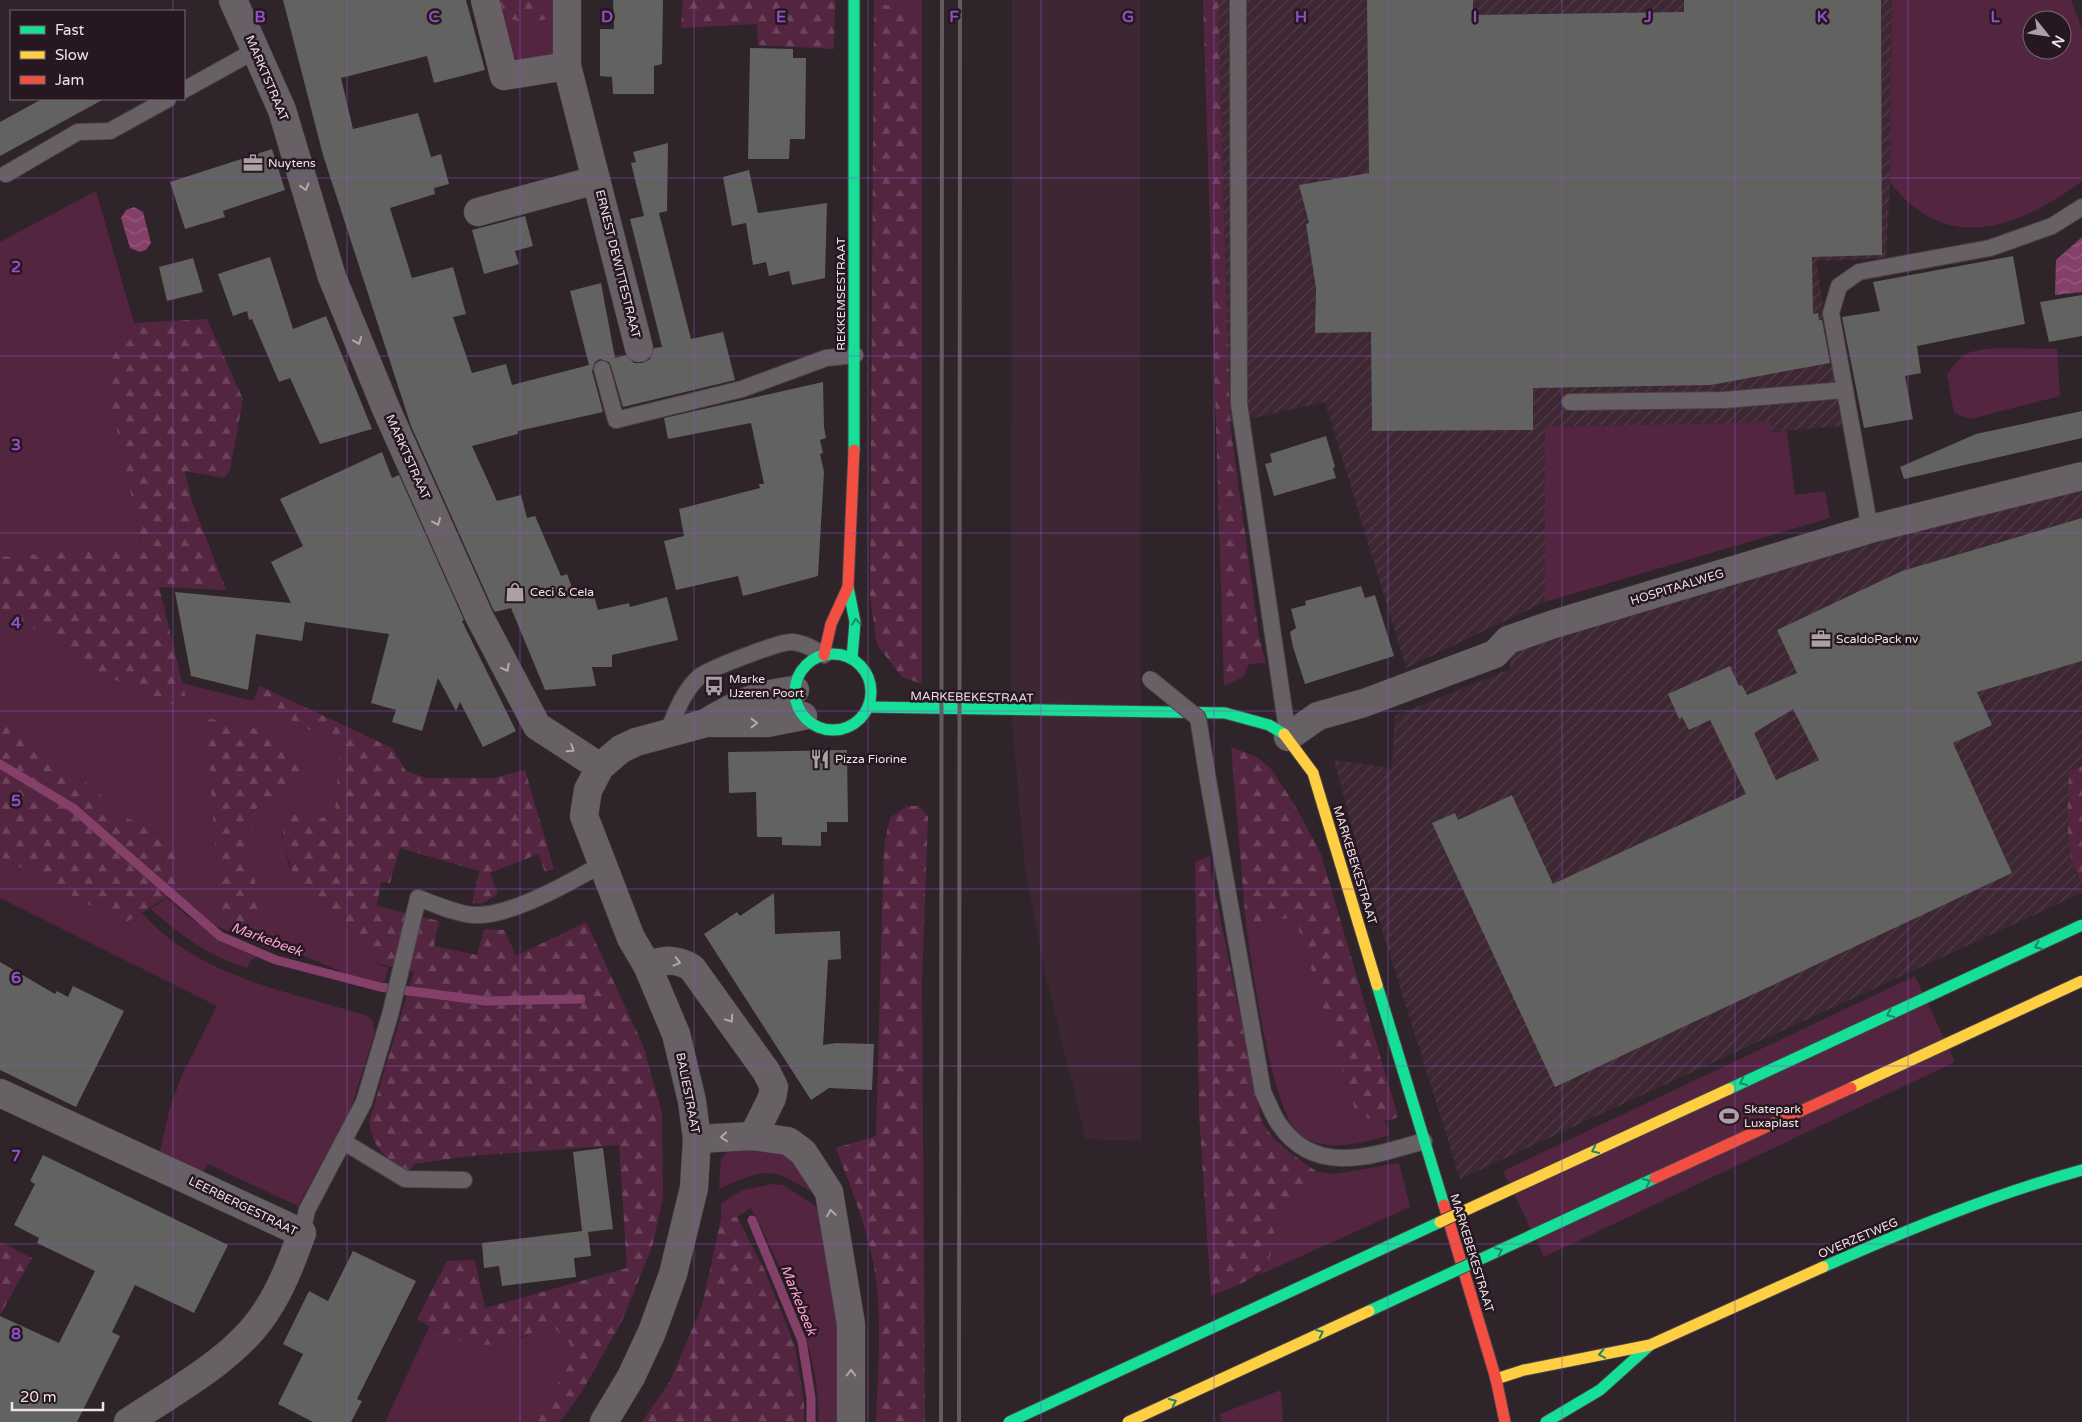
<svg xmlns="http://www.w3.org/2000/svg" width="2082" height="1422" font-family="'Varela Round',sans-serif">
  <defs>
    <pattern id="industrial-furrows" width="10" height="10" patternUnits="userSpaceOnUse" patternTransform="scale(1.25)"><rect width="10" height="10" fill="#3d2733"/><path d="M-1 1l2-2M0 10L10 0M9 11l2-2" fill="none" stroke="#503c47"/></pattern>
    <pattern id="forest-firs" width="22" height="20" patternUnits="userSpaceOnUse" patternTransform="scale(1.25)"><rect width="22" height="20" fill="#542540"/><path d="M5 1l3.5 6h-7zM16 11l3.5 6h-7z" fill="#6d445c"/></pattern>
    <pattern id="water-waves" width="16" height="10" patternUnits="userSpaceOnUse" patternTransform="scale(1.25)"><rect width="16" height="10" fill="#844068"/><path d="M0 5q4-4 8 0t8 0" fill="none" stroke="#965b7e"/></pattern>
  </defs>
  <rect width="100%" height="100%" fill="#2e2429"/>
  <path fill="#3d2733" d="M1012,0H1140L1141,1141L1086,1139L1045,974L1025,869L1011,711Z"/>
  <g fill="url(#industrial-furrows)">
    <path d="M1218,0H1892L1890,182L1886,258L1816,261L1842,426L1771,432V422L1545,427V602L1406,668L1325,402L1230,423Z"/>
    <path d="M2082,490V766L2069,771L2075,873L2082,882V893L1460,1179L1365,875L1334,760L1392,768L1395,716L1510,669V648L1740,573Z"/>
  </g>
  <g fill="#542540" fill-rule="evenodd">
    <path d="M874,0H922V11L874,3Z"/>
    <path d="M1892,0H2071L2082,29V181C2019,228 1945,256 1890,182ZM2032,20H2062V50H2032Z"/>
    <path d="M555,9L556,52L551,57L521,61L509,54L499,10Z"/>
    <path d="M96,191L134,323L115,343L106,379L142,547L0,557V242Z"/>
    <path d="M1996,348L2057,349L2060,396L1970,419L1954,413L1947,375C1964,350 1967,352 1996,348Z"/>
    <path d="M1771,422V432L1787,431L1795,495L1825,491L1830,518L1545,602V427Z"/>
    <path d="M0,613L11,614L47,637L73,649L99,673L188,710L182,683L253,701L340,745L336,813L308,823L291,813L282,833L289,866L333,917L356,929L368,942L375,963L388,968L385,982L368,983L278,945L270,949L216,926L175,892L181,888L179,851L172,840L115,812L98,792L0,717ZM206,718L292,786L248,815L249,851L258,897Z"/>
    <path d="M0,856L118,921L127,922L142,913C199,977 287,991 365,1015L372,1020L375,1032L351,1108L298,1206L208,1164L199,1179L158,1160L169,1111L182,1075L217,1006L0,898Z"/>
    <path d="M167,898C196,925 221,941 258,956L251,960L247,968C206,955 182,936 150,909Z"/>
    <path d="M1295,917L1356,1113L1371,1120L1385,1122L1390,1135C1362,1143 1329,1153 1302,1136C1271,1117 1252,963 1246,925Z"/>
    <path d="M1915,976L1955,1062L1544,1257L1503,1171Z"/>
    <path d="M737,1149H764L796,1160L815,1194C771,1167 766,1167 719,1189L721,1159L726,1152Z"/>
    <path d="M1399,1163L1410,1207L1257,1276L1267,1263L1275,1215L1282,1205L1291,1206L1316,1171L1334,1174Z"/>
    <path d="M772,1184L783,1185L820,1209L839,1291L842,1422H818C823,1357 781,1266 751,1208L737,1217L721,1218V1203L743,1190Z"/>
    <path d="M552,1325L570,1344L565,1376L521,1422H385L429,1327L436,1331L519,1339Z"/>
    <path d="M1281,1390L1283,1422H1221L1220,1414Z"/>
  </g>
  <g fill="url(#forest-firs)">
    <path d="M497,0H555V9L549,19C528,22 502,27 497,0Z"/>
    <path d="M683,0H835L834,49L758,45L757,24L681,28Z"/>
    <path d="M1203,0H1218L1230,423L1259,637L1266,663L1249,664L1243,677L1224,686Z"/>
    <path d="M874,3L922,11V684L902,677L877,645L870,596Z"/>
    <path d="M207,319L243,399L230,471L224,478L185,471L191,499L226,590L159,587L189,711L99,673L73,649L47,637L11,614L0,613V557L142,546L106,379L115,343L134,323Z"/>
    <path d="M260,686L392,748L406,771L426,778H493L525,770L554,869L545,872L538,854L490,873L498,894L481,904L472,903L479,871L400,848L390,883L381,882L377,906L439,921L434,946L477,955L484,929L504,930L516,956L586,922L643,1045L662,1113L663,1198L652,1247L622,1321L581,1393L560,1422H521L565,1376L570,1344L552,1325C492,1350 474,1355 417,1319L447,1261L475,1260L485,1308L627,1268L619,1145L470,1156L414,1164L408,1173C386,1157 373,1150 369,1122L414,972L375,963C360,917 343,929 311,904C299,895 283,848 283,834C283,827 288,819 291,812L308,823L335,813L340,745L253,701Z"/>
    <path d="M0,717L98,792L115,812L172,840L179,851L181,888L127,922L118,921L0,856Z"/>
    <path d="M206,718C236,725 327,734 292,785C288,791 257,808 248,815L249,851L258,897L256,923L248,931L220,913Z"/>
    <path d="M1231,747L1257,757L1272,770L1293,802L1321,854L1398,1117C1380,1125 1373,1121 1356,1113L1295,917L1246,925Z"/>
    <path d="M2082,766V882C2062,857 2069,802 2069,771Z"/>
    <path d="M907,806H919L928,817L922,981L925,1422H876C878,1369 883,1314 873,1261C865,1222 850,1186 836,1148L876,1136L884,845L890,818Z"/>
    <path d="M1210,856L1211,873L1262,1122C1275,1144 1295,1156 1316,1171L1291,1206L1282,1205C1270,1221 1276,1228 1273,1245C1268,1278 1237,1285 1211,1296L1199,1113L1195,862Z"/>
    <path d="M737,1217L764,1269L795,1346L804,1403V1422H642L670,1381L702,1306L721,1218Z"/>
    <path d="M0,1242L32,1258L0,1315Z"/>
  </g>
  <g fill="url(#water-waves)">
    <path d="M134,207L143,212L151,243L146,250L140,252L130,248L121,218L126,210Z"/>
    <path d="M2082,237V292L2055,295L2056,260Z"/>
  </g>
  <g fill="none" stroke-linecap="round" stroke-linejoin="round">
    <g stroke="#844068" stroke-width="9">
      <path d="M0,764L73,808L220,936L276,960L380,987L486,1001L581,999"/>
      <path d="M752,1220L802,1341L811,1398V1422"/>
    </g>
  </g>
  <g fill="#626261" fill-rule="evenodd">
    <path d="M283,0H466L485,70L434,83L427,56L341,78L353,129L418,113L431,157L441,154L449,184L434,188L435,194L390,208L412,278L453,267L466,314L453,317L472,373L506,364L512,385L589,365L570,291L601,283L615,358L626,355L634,363H642L650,359L654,348L662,347L630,219L644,216L631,163L636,162L633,152L668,143L667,211L659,213L691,339L723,332L735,380L623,407L611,366L609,362L600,359L595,362L592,371L603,412L518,431V434L472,446L497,501L521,495L527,518L535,516L561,576L567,574L574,593L592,589L598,610L629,603L630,607L667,597L678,640L612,655V667H592L596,686L545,690L511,608L495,612L493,609L411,426L323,155Z"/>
    <path d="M613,0H663L662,64L654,66V94H613L612,77L600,76V29H614Z"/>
    <path d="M1367,0H1473V15L1684,12V0H1881L1882,255L1812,257L1813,314L1818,313L1819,320H1822L1830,363L1711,385L1533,388V430L1372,431L1371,332L1315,333L1316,288L1306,224L1309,223L1299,185L1369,173Z"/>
    <path d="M750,48L793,49V58H806L805,139H790L789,159H748Z"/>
    <path d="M42,99H104L0,156V122Z"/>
    <path d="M272,149L285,190L223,211L225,217L185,229L170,182Z"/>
    <path d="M749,170L758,213L827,203L825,278L792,285L789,271L769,276L766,262L753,265L746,223L732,226L723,177Z"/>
    <path d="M525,216L533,246L515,251L519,264L484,274L472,230Z"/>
    <path d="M2013,256L2025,324L1917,346L1921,373L1905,376L1913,419L1864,428L1842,317L1880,311L1873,282Z"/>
    <path d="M270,257L293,329L326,316L372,429L320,444L290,378L279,382L252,319L249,320L247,311L233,316L218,274Z"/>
    <path d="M193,258L203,292L167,301L159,267Z"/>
    <path d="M2082,295V336L2049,342L2040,302Z"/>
    <path d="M823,382L824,427L826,438L820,440L823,453L820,454L824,472L818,576L743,596L738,576L676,590L664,541L684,536L679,509L760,488L759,484H764L751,423L668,439L664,418Z"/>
    <path d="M2082,411V438L1904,479L1900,467L1976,434Z"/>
    <path d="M1326,436L1335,467L1333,468L1336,478L1274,496L1265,464L1272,462L1270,454Z"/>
    <path d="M382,452L392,478L399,475L464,620L462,621L516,731L483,747L460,702L456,711L438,678L422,731L392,722L396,710L371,703L389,634L305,622L302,641L256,634L248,690L191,676L175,592L291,603L271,562L303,546L280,499Z"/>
    <path d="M2082,518V661L1977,692L1992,725L1953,743L2012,873L1555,1087L1432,823L1455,813L1458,820L1512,795L1553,884L1746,794L1710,720L1689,730L1682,717L1679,719L1668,694L1730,666L1739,686L1742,685L1747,695L1797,673L1777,630L1902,571ZM1793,709L1819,760L1776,780L1754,733Z"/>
    <path d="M1361,586L1365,598L1375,595L1394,656L1305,684L1293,647L1290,632L1296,628L1291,609L1306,605L1305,601Z"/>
    <path d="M847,750L848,822H827V832H821V846L782,845V837H757L756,792L729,793L728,752Z"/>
    <path d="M774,893L775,934L840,931L841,959L828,960L823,1045L836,1043L874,1044L872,1090L829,1088L811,1100L704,934L737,912L740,916Z"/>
    <path d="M0,962L55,994L57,991L68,997L73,986L124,1011L76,1107L0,1070Z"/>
    <path d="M603,1148L613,1229L588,1232L591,1256L574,1258L576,1277L502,1286L499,1266L484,1268L482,1243L582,1231L573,1152Z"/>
    <path d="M43,1155L228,1245L194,1313L135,1285L112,1332L120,1336L77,1422H0V1316L59,1343L95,1271L37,1243L39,1238L14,1225L35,1184L30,1181Z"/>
    <path d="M353,1251L416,1281L357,1399L362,1401L351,1422H313L278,1404L303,1354L283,1344L309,1291L328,1301Z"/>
  </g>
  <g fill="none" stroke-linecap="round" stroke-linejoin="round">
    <defs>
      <g id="lane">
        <path d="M1238,0L1239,404L1288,737"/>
        <path d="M184,90L256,50"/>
        <path d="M6,174L78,132L110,131L168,99"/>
        <path d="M602,369L616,420L742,389L826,358L855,355"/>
        <path d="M1570,402L1724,400L1845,390"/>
        <path d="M1870,529L1831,313L1839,286L1859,272L1990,248L2052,226L2082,207"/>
        <path d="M667,733C675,715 683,691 699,677C708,669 781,641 792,642C804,643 814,649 824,655"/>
        <path d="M1208,780L1263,1092C1268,1102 1272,1114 1279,1124C1315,1177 1372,1156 1424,1141"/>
        <path d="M344,1142L405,1179L464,1180"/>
        <path d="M302,1233L307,1210L364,1102L390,1015L418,898C435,904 456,914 474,915C510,917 571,882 602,864"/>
      </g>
      <g id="street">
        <path d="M233,0L282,110L332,277L387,411L479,616L537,726L600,767"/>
        <path d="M485,0L504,76L567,66"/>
        <path d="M567,0V66L639,348"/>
        <path d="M478,212L596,180"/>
        <path d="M707,722C741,702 755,695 795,690"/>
        <path d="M1288,737L1318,716L1364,703L1495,654L1508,640L1554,624L1870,529L2082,476"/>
        <path d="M647,965C665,960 676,958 692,968L766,1071L774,1087L772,1098L753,1136"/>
        <path d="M0,1093L302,1233C292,1260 282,1288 265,1313C235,1359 173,1392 128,1422"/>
        <path d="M697,1139L753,1136L788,1141L803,1152L829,1192L851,1324V1422"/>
        <path d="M604,1422L631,1377L652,1332L673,1274L694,1188L697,1139L692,1101L676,1034L647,965L631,938L584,816L588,790L600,767L621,749L636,742L706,723H767L803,716"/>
      </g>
      <g id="fast">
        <path d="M854,0V450"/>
        <path d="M848,587L855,622L852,658"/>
        <circle cx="833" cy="692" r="38"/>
        <path d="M868,707L1225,713L1269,725L1284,734"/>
        <path d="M1377,985L1444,1205"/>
        <path d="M1823,1267C1907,1230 1994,1194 2082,1170"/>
        <path d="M1546,1422L1600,1390L1649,1346"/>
      </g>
      <g id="slow">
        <path d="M1284,734L1313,773L1377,985"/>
        <path d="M1496,1379L1524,1370L1650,1345L1823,1267"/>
      </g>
      <g id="jam">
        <path d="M824,655L831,624L848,587L854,450"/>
        <path d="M1444,1205L1496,1379L1505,1422"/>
      </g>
    </defs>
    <use href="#lane" stroke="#494145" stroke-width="18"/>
    <use href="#street" stroke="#494145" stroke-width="29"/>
    <use href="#fast" stroke="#494145" stroke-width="13"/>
    <use href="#slow" stroke="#494145" stroke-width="13"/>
    <use href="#jam" stroke="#494145" stroke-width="13"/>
    <use href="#lane" stroke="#676064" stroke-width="16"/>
    <use href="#street" stroke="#676064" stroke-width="28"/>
    <use href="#fast" stroke="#16e098" stroke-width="11"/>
    <use href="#slow" stroke="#ffcf43" stroke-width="11"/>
    <use href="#jam" stroke="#f24e42" stroke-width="11"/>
    <g stroke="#635b5f" stroke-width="4">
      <path d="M941,1422L942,0"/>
      <path d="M959,1422L960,0"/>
    </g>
    <defs>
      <path id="lane-bridge" d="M1150,679L1198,718L1208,780"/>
      <g id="fast-bridge">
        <path d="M1729,1089L2082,925"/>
        <path d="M1369,1311L1655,1178"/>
        <path d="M1009,1422L1440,1222"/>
      </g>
      <g id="slow-bridge">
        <path d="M1851,1088L2082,981"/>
        <path d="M1440,1222L1729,1089"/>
        <path d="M1128,1422L1369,1311"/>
      </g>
      <path id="jam-bridge" d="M1655,1178L1851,1088"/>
    </defs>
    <use href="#lane-bridge" stroke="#494145" stroke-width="18" stroke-linecap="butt"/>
    <use href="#fast-bridge" stroke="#494145" stroke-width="13" stroke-linecap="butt"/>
    <use href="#slow-bridge" stroke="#494145" stroke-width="13" stroke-linecap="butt"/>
    <use href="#jam-bridge" stroke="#494145" stroke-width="13" stroke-linecap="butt"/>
    <use href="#lane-bridge" stroke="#676064" stroke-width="16"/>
    <use href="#fast-bridge" stroke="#16e098" stroke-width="11"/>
    <use href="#slow-bridge" stroke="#ffcf43" stroke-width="11"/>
    <use href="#jam-bridge" stroke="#f24e42" stroke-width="11"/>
  </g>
  <defs><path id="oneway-chevron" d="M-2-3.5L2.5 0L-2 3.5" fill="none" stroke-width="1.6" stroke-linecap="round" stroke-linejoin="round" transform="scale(1.25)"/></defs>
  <g stroke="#b2a8ad">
    <use href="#oneway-chevron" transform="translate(305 187) rotate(73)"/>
    <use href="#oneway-chevron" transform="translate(358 341) rotate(68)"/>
    <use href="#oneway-chevron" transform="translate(437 522) rotate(66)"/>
    <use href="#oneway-chevron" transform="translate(506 668) rotate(62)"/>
    <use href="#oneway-chevron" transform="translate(754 723)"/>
    <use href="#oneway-chevron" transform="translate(571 749) rotate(33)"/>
    <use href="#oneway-chevron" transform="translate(677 962) rotate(15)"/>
    <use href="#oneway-chevron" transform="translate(730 1019) rotate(56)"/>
    <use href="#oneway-chevron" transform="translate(724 1137) rotate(175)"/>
    <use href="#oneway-chevron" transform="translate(831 1213) rotate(-99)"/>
    <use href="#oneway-chevron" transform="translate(851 1373) rotate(-90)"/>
  </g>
  <g stroke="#1e8662">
    <use href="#oneway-chevron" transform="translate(856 622) rotate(-93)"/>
    <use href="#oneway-chevron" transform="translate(2038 946) rotate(155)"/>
    <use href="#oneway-chevron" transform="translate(1890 1014) rotate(155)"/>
    <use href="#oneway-chevron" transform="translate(1743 1082) rotate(155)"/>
    <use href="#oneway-chevron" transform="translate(1595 1150) rotate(155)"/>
    <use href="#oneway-chevron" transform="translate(1647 1182) rotate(-25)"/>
    <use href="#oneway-chevron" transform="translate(1499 1251) rotate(-25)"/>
    <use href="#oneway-chevron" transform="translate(1320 1333) rotate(-25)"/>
    <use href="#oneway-chevron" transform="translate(1602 1354) rotate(169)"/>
    <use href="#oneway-chevron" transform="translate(1173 1402) rotate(-25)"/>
  </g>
  <path fill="none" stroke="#9251c7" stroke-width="1" stroke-opacity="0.55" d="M173,0V11M347,0V1422M520,0V1422M694,0V1422M868,0V1422M1041,0V1422M1214,0V1422M1388,0V1422M1562,0V1422M1735,0V1422M1908,0V1422M173,99V1422M0,178H2082M0,356H2082M0,533H2082M0,711H2082M0,889H2082M0,1066H2082M0,1244H2082"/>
  <defs>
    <symbol id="office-bare" viewBox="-9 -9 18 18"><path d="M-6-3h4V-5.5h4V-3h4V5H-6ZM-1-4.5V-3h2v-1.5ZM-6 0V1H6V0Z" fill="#aba0a6" stroke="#271720" stroke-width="2.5" paint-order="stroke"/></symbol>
    <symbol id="shop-bare" viewBox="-9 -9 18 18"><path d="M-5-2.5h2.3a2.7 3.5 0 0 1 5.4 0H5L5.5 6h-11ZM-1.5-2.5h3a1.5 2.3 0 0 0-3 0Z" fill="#aba0a6" stroke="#271720" stroke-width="2.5" paint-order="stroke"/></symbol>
    <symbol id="bus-bare" viewBox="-9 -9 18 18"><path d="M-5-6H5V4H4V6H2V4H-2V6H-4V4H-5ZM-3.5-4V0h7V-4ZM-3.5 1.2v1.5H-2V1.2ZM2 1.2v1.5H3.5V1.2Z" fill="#aba0a6" stroke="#271720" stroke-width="2.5" paint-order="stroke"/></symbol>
    <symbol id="restaurant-bare" viewBox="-9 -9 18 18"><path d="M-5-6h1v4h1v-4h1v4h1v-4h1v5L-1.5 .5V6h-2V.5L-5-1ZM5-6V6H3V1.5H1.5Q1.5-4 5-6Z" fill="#aba0a6" stroke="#271720" stroke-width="2.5" paint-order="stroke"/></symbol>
    <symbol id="stadium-bare" viewBox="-9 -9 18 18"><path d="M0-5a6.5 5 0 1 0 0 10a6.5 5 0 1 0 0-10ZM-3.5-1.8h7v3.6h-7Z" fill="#aba0a6" stroke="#271720" stroke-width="2.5" paint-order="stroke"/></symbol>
  </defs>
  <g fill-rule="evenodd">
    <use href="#office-bare" x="239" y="149" width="28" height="28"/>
    <use href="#shop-bare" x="501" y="578" width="28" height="28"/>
    <use href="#office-bare" x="1807" y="625" width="28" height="28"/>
    <use href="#bus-bare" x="700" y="672" width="28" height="28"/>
    <use href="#restaurant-bare" x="806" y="745" width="28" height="28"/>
    <use href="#stadium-bare" x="1715" y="1102" width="28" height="28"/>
  </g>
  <g text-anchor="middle" stroke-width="5" stroke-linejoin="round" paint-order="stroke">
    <g font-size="12" fill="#efe3e9" stroke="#271720">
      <text transform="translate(267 78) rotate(67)" y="4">MARKTSTRAAT</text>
      <text transform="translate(618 264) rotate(76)" y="4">ERNEST DEWITTESTRAAT</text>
      <text transform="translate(841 294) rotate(-90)" y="4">REKKEMSESTRAAT</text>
      <text transform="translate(408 457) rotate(66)" y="4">MARKTSTRAAT</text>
      <text transform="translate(1677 587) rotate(-17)" y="4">HOSPITAALWEG</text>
      <text transform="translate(972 697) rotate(1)" y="4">MARKEBEKESTRAAT</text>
      <text transform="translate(1355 865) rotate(73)" y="4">MARKEBEKESTRAAT</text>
      <text transform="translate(688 1093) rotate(79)" y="4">BALIESTRAAT</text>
      <text transform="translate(243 1206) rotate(26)" y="4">LEERBERGESTRAAT</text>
      <text transform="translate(1858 1238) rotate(-23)" y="4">OVERZETWEG</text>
      <text transform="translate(1472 1253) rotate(73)" y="4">MARKEBEKESTRAAT</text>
    </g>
    <g font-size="12" fill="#efe3e9" stroke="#271720" text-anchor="start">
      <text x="268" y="167">Nuytens</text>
      <text x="530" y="596">Ceci &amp; Cela</text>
      <text x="1836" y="643">ScaldoPack nv</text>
      <text x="729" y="683">Marke<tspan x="729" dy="14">IJzeren Poort</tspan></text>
      <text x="835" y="763">Pizza Fiorine</text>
      <text x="1744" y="1113">Skatepark<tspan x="1744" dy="14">Luxaplast</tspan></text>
    </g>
    <g font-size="14" font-style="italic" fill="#f7a2d1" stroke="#271720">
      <text transform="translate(267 939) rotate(20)" y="5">Markebeek</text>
      <text transform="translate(799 1300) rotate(68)" y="5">Markebeek</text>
    </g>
  </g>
  <g font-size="16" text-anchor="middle" font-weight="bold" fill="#9251c7" stroke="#271720" stroke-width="5" stroke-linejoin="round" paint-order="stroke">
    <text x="260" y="22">B</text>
    <text x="434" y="22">C</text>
    <text x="607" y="22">D</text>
    <text x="781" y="22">E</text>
    <text x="954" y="22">F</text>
    <text x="1128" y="22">G</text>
    <text x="1301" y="22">H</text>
    <text x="1475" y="22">I</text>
    <text x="1648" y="22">J</text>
    <text x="1822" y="22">K</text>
    <text x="1995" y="22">L</text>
    <text x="16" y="272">2</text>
    <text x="16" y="450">3</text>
    <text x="16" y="628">4</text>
    <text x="16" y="806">5</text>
    <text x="16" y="983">6</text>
    <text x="16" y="1161">7</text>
    <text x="16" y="1339">8</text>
  </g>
  <rect x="10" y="10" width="175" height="90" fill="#271720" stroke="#776970"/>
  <rect x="20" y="26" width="25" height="8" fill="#16e098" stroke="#776970"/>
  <text x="55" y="35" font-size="15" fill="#efe3e9">Fast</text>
  <rect x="20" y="51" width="25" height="8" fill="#ffcf43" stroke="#776970"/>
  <text x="55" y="60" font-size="15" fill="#efe3e9">Slow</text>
  <rect x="20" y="76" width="25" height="8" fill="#f24e42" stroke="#776970"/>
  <text x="55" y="85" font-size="15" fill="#efe3e9">Jam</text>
  <g transform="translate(2047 35) rotate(120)"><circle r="24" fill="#271720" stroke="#776970"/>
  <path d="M0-4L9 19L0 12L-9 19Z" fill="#aba0a6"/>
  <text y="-8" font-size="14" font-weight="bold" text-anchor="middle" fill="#efe3e9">N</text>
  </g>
  <path d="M12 1402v8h91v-8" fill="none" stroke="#efe3e9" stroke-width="2.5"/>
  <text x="20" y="1402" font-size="15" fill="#efe3e9" stroke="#271720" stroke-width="4" paint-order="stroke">20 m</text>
</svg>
